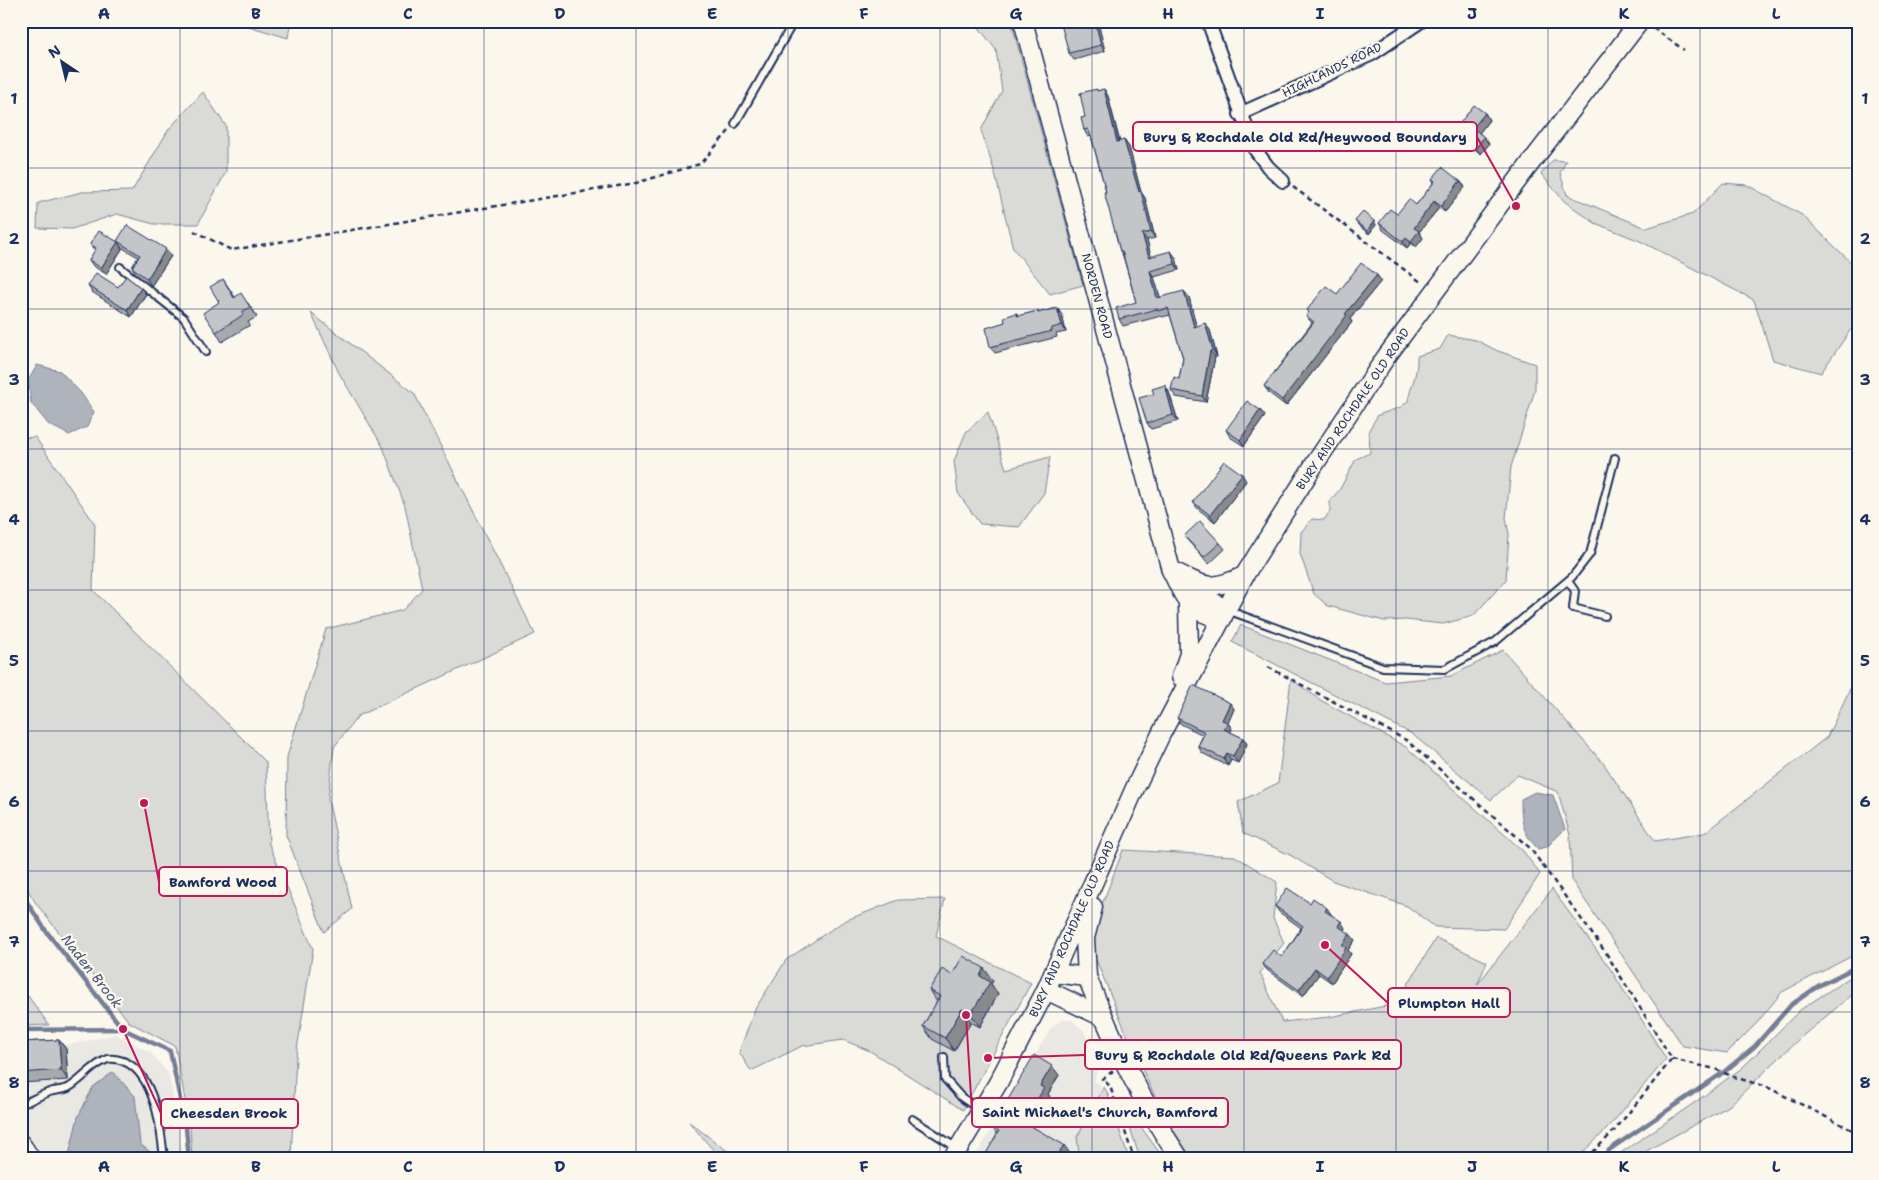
<svg xmlns="http://www.w3.org/2000/svg" width="1879" height="1180" font-family="'Shantell Sans',sans-serif">
  <rect width="100%" height="100%" fill="#fbf7ec"/>
  <filter id="ink" filterUnits="userSpaceOnUse"><feTurbulence type="fractalNoise" baseFrequency=".02" numOctaves="2"/><feDisplacementMap in="SourceGraphic" scale="10" xChannelSelector="R" yChannelSelector="G"/><feConvolveMatrix kernelMatrix="1 2 1 2 8 2 1 2 1" color-interpolation-filters="sRGB"/></filter>
  <g filter="url(#ink)">
    <g fill="#eae8e2">
      <path d="M1061,1020H1072L1084,1031L1095,1054L1097,1071L1094,1081L1104,1087L1077,1137L1080,1159H974L1051,1028Z"/>
      <path d="M116,1034L151,1053L168,1073L178,1121L182,1159H39L21,1131V1048L74,1044Z"/>
    </g>
    <g fill="#dadad7" stroke="#7a849a">
      <path d="M246,21H291L288,38L245,25Z"/>
      <path d="M974,21H1011L1083,285L1050,294L1013,248L994,170L981,130L1002,91L996,50Z"/>
      <path d="M203,92L226,126V172L198,224H154L117,214L72,229L37,228L38,203L82,192L132,191L169,129Z"/>
      <path d="M1553,160L1566,161L1560,173L1567,195L1646,228L1693,214L1723,183L1747,185L1802,215L1858,269V319L1821,373L1773,360L1754,300L1640,241L1595,223L1564,201L1541,174Z"/>
      <path d="M311,313L414,393L535,634L358,716L334,747L328,799L352,909L324,932L286,835L287,757L326,629L403,610L422,589L405,506L383,447L339,373Z"/>
      <path d="M1448,335L1476,340L1498,351L1535,364V390L1511,467L1506,518L1509,534L1506,580L1473,616L1443,624L1406,620L1384,621L1328,606L1314,594L1300,554L1301,532L1312,519L1324,520L1330,511V501L1340,489L1356,459L1370,453L1369,430L1378,415L1401,407L1408,401C1411,385 1418,374 1417,356L1440,349Z"/>
      <path d="M988,412L1006,469L1050,457L1044,493L1019,527L980,524L958,493L954,461L966,432Z"/>
      <path d="M35,437L95,524L93,590L266,762L269,844L313,949L296,1056L291,1159H192L190,1126L175,1046L129,1022L35,902L21,877V438Z"/>
      <path d="M1241,625L1385,682L1451,676L1503,650L1604,764L1655,841L1704,833L1827,737L1858,672V953L1782,992L1756,1024L1727,1053L1683,1046L1572,881L1570,835L1558,792L1518,775L1491,800L1412,734L1232,642Z"/>
      <path d="M1291,679L1322,701L1406,747L1523,851L1540,874L1504,929L1435,927L1407,906L1333,881L1290,855L1243,833L1238,802L1278,783Z"/>
      <path d="M1123,850L1235,856L1277,882L1273,918L1284,943L1260,973L1282,1022L1329,1017L1396,1004L1436,938L1487,962L1477,985L1552,889L1611,970L1666,1059L1608,1128L1576,1159H1192C1147,1095 1119,1012 1088,941Z"/>
      <path d="M945,899L936,936L1031,983L963,1110L870,1051L843,1040L802,1046L751,1071L739,1052L755,1009L786,960L844,921L898,900Z"/>
      <path d="M1858,972V990L1800,1038L1729,1106L1648,1150L1639,1159H1618L1622,1152L1697,1101L1742,1068L1800,1010Z"/>
      <path d="M28,996L49,1025L21,1026V999Z"/>
      <path d="M1104,1087L1107,1092L1129,1159H1080L1077,1137Z"/>
      <path d="M1121,1099L1164,1159H1140Z"/>
      <path d="M689,1122L738,1159H721Z"/>
      <path d="M935,1150L939,1153L935,1159H914Z"/>
    </g>
    <g fill="#afb3bb" stroke="#747e96">
      <path d="M37,365L60,371L81,393L94,412L87,427L69,435L48,424L31,403L28,381Z"/>
      <path d="M1535,792L1553,795L1565,829L1547,847L1538,849C1522,833 1521,820 1521,799Z"/>
      <path d="M113,1072L135,1096L140,1144L159,1159H68L78,1117L93,1087Z"/>
    </g>
    <g fill="none" stroke-linecap="round" stroke-linejoin="round">
      <g stroke="#747e96" stroke-width="4.5">
        <path d="M21,893L46,931L123,1029L170,1051L186,1128L189,1159"/>
        <path d="M21,1030L123,1029"/>
        <path d="M1606,1159L1609,1150L1724,1072L1755,1046L1791,1005L1818,986L1858,966"/>
      </g>
      <defs>
        <g id="lane">
          <path d="M735,124L794,21"/>
          <path d="M120,267L184,318L206,352"/>
          <path d="M1568,581L1575,591L1573,608L1605,616"/>
          <path d="M1227,610L1383,667L1445,669L1495,642L1572,577L1590,554L1615,458"/>
          <path d="M944,1057L945,1079L961,1097L980,1110"/>
          <path d="M21,1105C32,1100 42,1094 53,1091C58,1090 63,1090 68,1088C82,1080 93,1064 108,1059C114,1058 118,1059 123,1061C155,1073 161,1129 164,1159"/>
          <path d="M912,1119L957,1148"/>
        </g>
        <g id="street">
          <path d="M1208,21L1254,148L1268,167L1283,181"/>
          <path d="M1240,114L1372,54L1421,21"/>
        </g>
        <g id="secondary">
          <path d="M1023,21L1171,570C1187,601 1186,610 1222,619"/>
          <path d="M1171,570C1205,587 1209,592 1244,576"/>
          <path d="M1188,586L1226,610"/>
          <path d="M1181,677L1189,654L1188,603"/>
          <path d="M1054,973L1087,977C1113,1041 1141,1102 1180,1159"/>
          <path d="M1087,977L1085,938L1093,907"/>
          <path d="M1046,990L1103,1017"/>
          <path d="M21,1144L31,1159"/>
          <path d="M952,1159L998,1083L1046,990L1135,788L1161,734L1244,576L1312,468L1386,357L1523,173L1640,21"/>
        </g>
      </defs>
      <use href="#lane" stroke="#1b2f5e" stroke-width="10"/>
      <use href="#street" stroke="#1b2f5e" stroke-width="16"/>
      <use href="#secondary" stroke="#1b2f5e" stroke-width="21"/>
      <g stroke="#1b2f5e" stroke-width="2.5" stroke-dasharray="5 4" stroke-linecap="butt">
        <path d="M1653,28L1684,50"/>
        <path d="M1293,187L1421,282"/>
        <path d="M194,231L231,250L636,183L700,164L729,131"/>
        <path d="M1268,667L1406,740L1530,848L1606,953L1672,1059L1615,1130L1586,1159"/>
        <path d="M1672,1059L1715,1069L1734,1077L1767,1087L1858,1133"/>
        <path d="M1113,1071L1102,1079L1110,1086L1134,1159"/>
      </g>
      <use href="#lane" stroke="#fbf7ec" stroke-width="6"/>
      <use href="#street" stroke="#fbf7ec" stroke-width="12"/>
      <use href="#secondary" stroke="#fbf7ec" stroke-width="18"/>
    </g>
    <g fill="#a8a9ad" stroke="#1b2f5e">
      <path d="M1068,21H1097L1105,51L1074,60L1069,53Z"/>
      <path d="M1104,89L1108,96L1120,142L1124,140L1129,147L1141,192L1145,198L1155,238L1147,240L1151,257L1176,258L1179,270L1154,277L1160,297H1189L1196,326L1210,330L1217,357H1215L1206,402L1176,397L1171,390L1179,379L1183,358L1170,315L1162,317L1161,316L1123,326L1119,319L1136,302L1123,256L1120,251L1106,192L1091,136L1088,137L1084,130L1085,117L1098,91Z"/>
      <path d="M1485,113L1489,120L1479,133L1484,137L1489,144L1481,154L1468,144L1463,150L1454,143L1450,136Z"/>
      <path d="M1432,179L1460,181L1465,187L1445,212L1439,208L1419,232L1423,238L1416,247L1411,243L1407,248L1383,230L1379,223L1416,205L1434,182Z"/>
      <path d="M1355,221H1374L1376,225L1369,234L1358,225Z"/>
      <path d="M117,241L171,256L151,286L136,274L132,267L138,257L121,247Z"/>
      <path d="M90,244L122,249L106,274L93,266L89,260L95,251Z"/>
      <path d="M1377,275L1381,281L1350,319L1352,322L1286,406L1269,393L1264,386L1312,323L1306,316L1309,312L1307,310L1337,294Z"/>
      <path d="M223,279L235,297L248,303L257,317L248,322L250,325L222,342L216,332Z"/>
      <path d="M88,286L141,288L146,294L131,317L92,292Z"/>
      <path d="M1057,308L1062,315L1066,332L1056,334L1057,337L995,353L990,347L1005,322L1017,313L1018,316L1038,311L1039,313Z"/>
      <path d="M1165,385L1169,392L1178,421L1151,429L1147,423L1154,394Z"/>
      <path d="M1260,410L1265,416L1244,446L1230,437L1226,430Z"/>
      <path d="M1246,481L1215,522L1198,509L1193,502Z"/>
      <path d="M1184,536L1220,543L1225,549L1209,564L1189,542Z"/>
      <path d="M1230,703L1234,709L1228,723L1232,729L1230,732L1243,738L1247,744L1238,763L1231,760L1228,766L1202,753L1198,746L1203,735L1181,724L1177,718Z"/>
      <path d="M1310,903L1331,914L1345,928L1344,930L1355,940L1348,950L1351,954L1332,983L1319,974L1303,996L1267,970L1262,964L1282,957L1301,928L1279,912L1275,906Z"/>
      <path d="M952,975L993,981L991,984L998,994L980,1027L971,1022L954,1051L932,1039L923,1026L937,1002L929,990Z"/>
      <path d="M59,1040L66,1049L68,1080L21,1083V1042Z"/>
      <path d="M1059,1075L1048,1094L1050,1097L1033,1127L1071,1155L997,1134L992,1127Z"/>
    </g>
    <g fill="#888a8d" stroke="#1b2f5e">
      <path d="M1095,21L1098,22L1105,51L1101,45Z"/>
      <path d="M1104,89L1108,96L1121,149L1117,142Z"/>
      <path d="M1485,113L1489,120L1478,135L1473,128Z"/>
      <path d="M1484,137L1489,144L1481,154L1476,148Z"/>
      <path d="M1463,138L1468,144L1463,150L1459,144Z"/>
      <path d="M1124,140L1129,147L1141,192L1145,198L1155,238L1151,232L1139,192Z"/>
      <path d="M1460,181L1465,187L1445,212L1441,206Z"/>
      <path d="M1434,201L1439,208L1419,232L1423,238L1416,247L1411,241L1414,228Z"/>
      <path d="M1374,221L1376,225L1369,234L1367,231Z"/>
      <path d="M1142,234L1147,240L1153,264L1149,257Z"/>
      <path d="M1406,237L1411,243L1407,248L1403,242Z"/>
      <path d="M118,242L122,249L106,274L101,268Z"/>
      <path d="M166,249L171,256L151,286L147,279Z"/>
      <path d="M1171,251L1176,258L1179,270L1175,264Z"/>
      <path d="M1150,271L1154,277L1162,304L1157,298Z"/>
      <path d="M1377,275L1381,281L1350,319L1352,322L1286,406L1282,400L1345,314Z"/>
      <path d="M141,288L146,294L131,317L127,310Z"/>
      <path d="M1184,291L1189,297L1198,333L1194,327Z"/>
      <path d="M1057,308L1062,315L1066,332L1062,325Z"/>
      <path d="M1205,323L1210,330L1217,357L1213,350Z"/>
      <path d="M1210,351L1215,357L1206,402L1202,396Z"/>
      <path d="M1165,385L1169,392L1178,421L1173,415Z"/>
      <path d="M1260,410L1265,416L1244,446L1240,440Z"/>
      <path d="M1242,474L1246,481L1215,522L1210,515Z"/>
      <path d="M1230,703L1234,709L1228,723L1232,729L1229,735L1224,729L1222,720Z"/>
      <path d="M1243,738L1247,744L1238,763L1233,756Z"/>
      <path d="M1227,753L1231,760L1228,766L1224,759Z"/>
      <path d="M1327,908L1331,914L1330,917L1325,911Z"/>
      <path d="M1341,921L1345,928L1342,932L1338,926Z"/>
      <path d="M1350,934L1355,940L1348,950L1351,954L1332,983L1327,977L1342,945Z"/>
      <path d="M984,968L993,981L991,984L998,994L980,1027L971,1014L980,976Z"/>
      <path d="M1315,968L1319,974L1303,996L1299,990Z"/>
      <path d="M962,1009L971,1022L954,1051L945,1038Z"/>
      <path d="M59,1040L66,1049L68,1080L61,1070Z"/>
      <path d="M1052,1066L1059,1075L1048,1094L1050,1097L1031,1131L1024,1122L1040,1086Z"/>
      <path d="M1064,1145L1071,1155L1069,1159H1056Z"/>
    </g>
    <g fill="#c3c5c9" stroke="#1b2f5e">
      <path d="M1068,21H1095L1101,45L1069,53L1061,24L1068,22Z"/>
      <path d="M1097,89V91L1104,89L1117,142L1124,140L1139,192L1141,191L1151,232L1142,234L1149,257L1171,251L1175,264L1150,271L1157,298L1184,291L1194,327L1205,323L1213,350L1210,351L1202,396L1171,390L1174,377L1179,379L1183,358L1168,308L1158,311L1157,309L1119,319L1116,308L1136,302L1122,251H1120L1114,228L1104,192H1106L1092,139L1088,129L1084,130L1081,118L1085,117L1080,93Z"/>
      <path d="M1474,105L1485,113L1473,128L1484,137L1476,148L1463,138L1459,144L1450,136Z"/>
      <path d="M1442,167L1460,181L1441,206L1434,201L1414,228L1419,231L1411,241L1406,237L1403,242L1379,223L1390,209L1397,214L1409,199L1416,205L1435,181L1432,179Z"/>
      <path d="M1363,212L1374,221L1367,231L1355,221Z"/>
      <path d="M127,225L166,249L147,279L132,267L140,255L117,241Z"/>
      <path d="M99,231L118,242L101,268L89,260L96,248L90,244Z"/>
      <path d="M1361,263L1377,275L1345,314L1347,315L1282,400L1264,386L1314,322L1306,316L1309,312L1307,310L1326,286L1337,294Z"/>
      <path d="M96,273L118,287L126,276L141,288L127,310L88,286Z"/>
      <path d="M223,279L234,298L241,293L250,307L242,312L243,315L216,332L203,313L219,302L210,287Z"/>
      <path d="M1057,308L1062,325L1052,328V331L990,347L986,328L1005,322L1004,317L1017,313V316L1038,311V313Z"/>
      <path d="M1165,385L1173,415L1147,423L1139,398L1154,394L1152,389Z"/>
      <path d="M1247,401L1260,410L1240,440L1226,430Z"/>
      <path d="M1224,461L1242,474L1210,515L1193,502Z"/>
      <path d="M1200,521L1220,543L1204,557L1184,536Z"/>
      <path d="M1193,685L1230,703L1222,720L1227,722L1224,729L1243,738L1233,756L1227,753L1224,759L1198,746L1205,732L1177,718Z"/>
      <path d="M1287,888L1310,903L1313,898L1327,908L1325,911L1341,921L1338,926L1350,934L1342,945L1346,948L1327,977L1315,968L1299,990L1262,964L1273,950L1282,957L1303,926L1275,906Z"/>
      <path d="M963,956L984,968L980,976L990,982L971,1014L962,1009L945,1038L923,1026L940,996L929,990L942,969L952,975Z"/>
      <path d="M59,1040L61,1070L21,1073V1042Z"/>
      <path d="M1034,1055L1052,1066L1040,1086L1044,1088L1024,1122L1064,1145L1056,1159H983L999,1131L992,1127Z"/>
    </g>
  </g>
  <path fill="none" stroke="#1b2f5e" stroke-width="1" stroke-opacity="0.55" d="M180,21V1159M332,21V1159M484,21V1159M636,21V1159M788,21V1159M940,21V1159M1092,21V1159M1244,21V1159M1396,21V1159M1548,21V1159M1700,21V1159M21,168H1858M21,309H1858M21,449H1858M21,590H1858M21,731H1858M21,871H1858M21,1012H1858"/>
  <g text-anchor="middle" stroke-width="4.5" stroke-linejoin="round" paint-order="stroke">
    <g font-size="12" fill="#1b2f5e" stroke="#fbf7ec">
      <text transform="translate(1332 70) rotate(-26)" y="4">HIGHLANDS ROAD</text>
      <text transform="translate(1097 296) rotate(75)" y="4">NORDEN ROAD</text>
      <text transform="translate(1353 409) rotate(-56)" y="4">BURY AND ROCHDALE OLD ROAD</text>
      <text transform="translate(1072 929) rotate(-66)" y="4">BURY AND ROCHDALE OLD ROAD</text>
    </g>
    <g font-size="14" font-style="italic" fill="#47577a" stroke="#fbf7ec">
      <text transform="translate(92 971) rotate(52)" y="5">Naden Brook</text>
    </g>
  </g>
  <path fill="none" stroke="#c2185b" stroke-width="2" d="M1516 206L1477 137M144 803L159 882M1325 945L1388 1003M988 1058L1085 1055M966 1015L972 1112M123 1029L161 1113"/>
  <g fill="#c2185b" stroke="#fbf7ec" stroke-width="2">
    <circle cx="1516" cy="206" r="5"/>
    <circle cx="144" cy="803" r="5"/>
    <circle cx="1325" cy="945" r="5"/>
    <circle cx="988" cy="1058" r="5"/>
    <circle cx="966" cy="1015" r="5"/>
    <circle cx="123" cy="1029" r="5"/>
  </g>
  <g fill="#fbf7ec" stroke="#c2185b" stroke-width="2">
    <rect x="1133" y="122" width="344" height="29" rx="5"/>
    <rect x="159" y="867" width="128" height="29" rx="5"/>
    <rect x="1388" y="988" width="122" height="29" rx="5"/>
    <rect x="1085" y="1040" width="316" height="29" rx="5"/>
    <rect x="972" y="1098" width="256" height="29" rx="5"/>
    <rect x="161" y="1099" width="137" height="29" rx="5"/>
  </g>
  <g font-size="14" text-anchor="middle" font-weight="bold" fill="#1b2f5e">
    <text x="1305" y="142">Bury &amp; Rochdale Old Rd/Heywood Boundary</text>
    <text x="223" y="887">Bamford Wood</text>
    <text x="1449" y="1008">Plumpton Hall</text>
    <text x="1243" y="1060">Bury &amp; Rochdale Old Rd/Queens Park Rd</text>
    <text x="1100" y="1117">Saint Michael's Church, Bamford</text>
    <text x="229" y="1118">Cheesden Brook</text>
  </g>
  <rect width="1879" height="1180" fill="none" stroke="#fbf7ec" stroke-width="55"/>
  <g transform="translate(62 62) rotate(325)" stroke="#fbf7ec" stroke-width="4" paint-order="stroke">
  <path d="M0-4L9 19L0 12L-9 19Z" fill="#1b2f5e"/>
  <text y="-8" font-size="14" font-weight="bold" text-anchor="middle" fill="#1b2f5e">N</text>
  </g>
  <rect x="28" y="28" width="1824" height="1124" fill="none" stroke="#1b2f5e" stroke-width="2"/>
  <g font-size="16" text-anchor="middle" font-weight="bold" fill="#1b2f5e">
    <text x="104" y="19">A</text>
    <text x="256" y="19">B</text>
    <text x="408" y="19">C</text>
    <text x="560" y="19">D</text>
    <text x="712" y="19">E</text>
    <text x="864" y="19">F</text>
    <text x="1016" y="19">G</text>
    <text x="1168" y="19">H</text>
    <text x="1320" y="19">I</text>
    <text x="1472" y="19">J</text>
    <text x="1624" y="19">K</text>
    <text x="1776" y="19">L</text>
    <text x="14" y="104">1</text>
    <text x="1865" y="104">1</text>
    <text x="14" y="244">2</text>
    <text x="1865" y="244">2</text>
    <text x="14" y="385">3</text>
    <text x="1865" y="385">3</text>
    <text x="14" y="525">4</text>
    <text x="1865" y="525">4</text>
    <text x="14" y="666">5</text>
    <text x="1865" y="666">5</text>
    <text x="14" y="807">6</text>
    <text x="1865" y="807">6</text>
    <text x="14" y="947">7</text>
    <text x="1865" y="947">7</text>
    <text x="14" y="1088">8</text>
    <text x="1865" y="1088">8</text>
    <text x="104" y="1172">A</text>
    <text x="256" y="1172">B</text>
    <text x="408" y="1172">C</text>
    <text x="560" y="1172">D</text>
    <text x="712" y="1172">E</text>
    <text x="864" y="1172">F</text>
    <text x="1016" y="1172">G</text>
    <text x="1168" y="1172">H</text>
    <text x="1320" y="1172">I</text>
    <text x="1472" y="1172">J</text>
    <text x="1624" y="1172">K</text>
    <text x="1776" y="1172">L</text>
  </g>
</svg>
